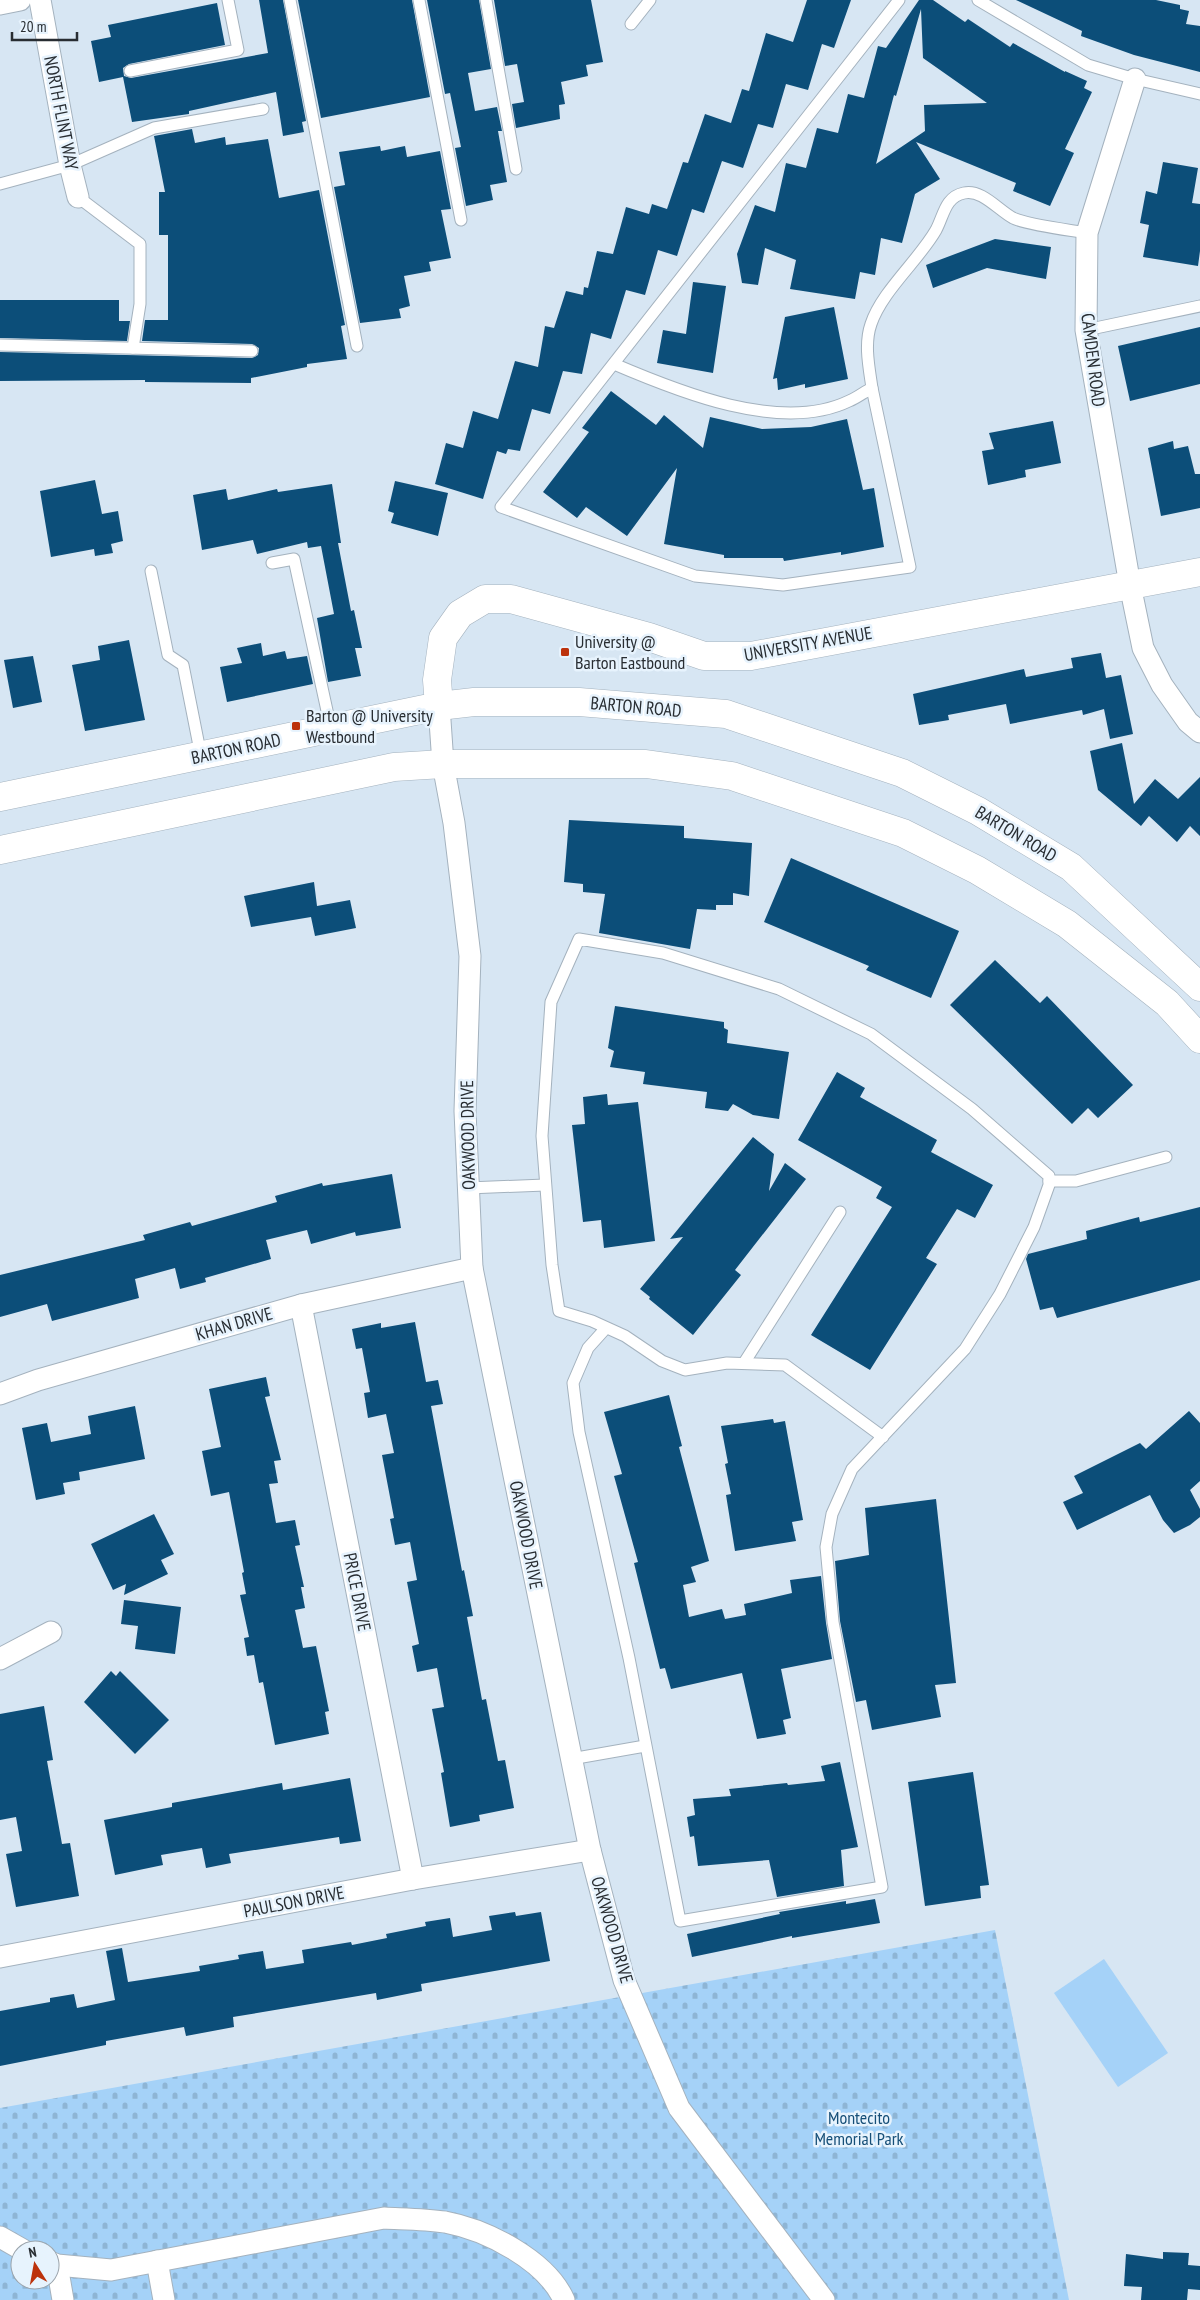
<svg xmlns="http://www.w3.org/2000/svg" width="1200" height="2300" font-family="'PT Sans Narrow',sans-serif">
  <defs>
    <pattern id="cemetery-stones" width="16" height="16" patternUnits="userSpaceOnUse" patternTransform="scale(1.25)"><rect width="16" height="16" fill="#a5d2f8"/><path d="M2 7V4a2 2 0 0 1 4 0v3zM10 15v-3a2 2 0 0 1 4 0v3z" fill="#8eb5d5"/></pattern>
  </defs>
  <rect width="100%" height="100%" fill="#d7e6f3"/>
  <path fill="#a5d2f8" d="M1104,1959L1168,2053L1118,2087L1054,1993Z"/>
  <path fill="url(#cemetery-stones)" fill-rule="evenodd" d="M995,1930L1069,2300H0V2108ZM20,2250H50V2280H20Z"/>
  <g fill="#0c4e79" fill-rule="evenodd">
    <path d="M259,0H283L306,121L302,122L304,132L283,136L276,92L189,111V114L132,122L123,77L99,82L91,41L111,37L108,25L217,3L225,45L129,64L123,68L124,76L131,78L268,53Z"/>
    <path d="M298,0H412L430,97L321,118Z"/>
    <path d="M427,0H479L491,69L468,73L475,111L497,107L502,131H498L507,182L490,185L493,200L466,206L455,148L461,147L450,93L445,94Z"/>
    <path d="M494,0H591L603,62L586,65L588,76L561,82L565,104L559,105L560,119L516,128L512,104L524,102L517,64L505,66Z"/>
    <path d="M807,0H851L834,48L822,44L808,90L786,84L773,128L758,124L743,168L722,161L704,213L692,209L677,256L658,250L645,295L626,290L611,339L591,333L582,374L563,371L550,414L532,409L520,451L508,449L506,454L497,451L483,499L435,484L446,443L463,448L473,411L498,419L515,361L538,367L545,326L554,328L566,291L583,295L584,287L588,288L597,251L613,254L626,207L649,214L652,204L667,209L683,162L688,163L705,114L731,123L742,89L749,91L766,33L793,42Z"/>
    <path d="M919,0H933L965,22L968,19L1010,47L1013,43L1065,72V71L1087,81L1084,88L1092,92L1065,149L1074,153L1050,206L1013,191L1016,183L916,142L940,179L915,194L902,243L881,238L875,275L860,272L855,299L790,289L796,260L765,248L758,285L742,283L737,254L755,205L775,212L786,163L806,168L817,128L838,133L848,94L864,98L878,46L886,48ZM921,9L923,58L987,103L924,105L925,131L876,164L894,95L896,96Z"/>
    <path d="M1016,0H1156L1180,5V9L1189,11L1186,24L1200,26V72L1134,55L1081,36L1082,31Z"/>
    <path d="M192,129L195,143L225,137L226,145L268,139L279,198L319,190L345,325L341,326L347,359L307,364V367L251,378V383L145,382V380L0,381V352L252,358L258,355L259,348L252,344L142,341L145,320H168V235H159V192H165L154,136Z"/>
    <path d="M380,146L381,151L405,146L407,157L440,151L451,209L441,210L451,258L429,262L431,271L404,276L410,306L399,309L401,318L360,323L334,187L345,185L339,152Z"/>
    <path d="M1163,162L1198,168L1192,203L1200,204V251L1198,266L1143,257L1149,225L1140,223L1146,191L1157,194Z"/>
    <path d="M995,239L1051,247L1046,279L987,268L933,288L926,265Z"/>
    <path d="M693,282L726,286L713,373L657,363L663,330L686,334Z"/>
    <path d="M0,300H119V321H130L127,341L0,338Z"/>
    <path d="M834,307L848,379L805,388V384L778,390L777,378L773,379L785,317Z"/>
    <path d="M1200,327V384L1130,401L1118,346Z"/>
    <path d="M611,391L656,425L664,415L703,448L710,417L762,429L811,427L847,419L863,490L874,488L884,547L841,555V552L784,561L783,558H724V555L664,544L677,468L627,536L586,507L577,518L543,492L589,432L582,428Z"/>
    <path d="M1053,421L1061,463L1025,470L1026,477L988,485L982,451L994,449L989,433Z"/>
    <path d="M1173,441L1174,449L1188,446L1195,474H1200V508L1161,516L1148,448Z"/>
    <path d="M95,480L102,514L118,511L123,541L111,544L113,553L95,556L94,549L51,557L40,491Z"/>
    <path d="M395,481L448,493L438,536L391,523L394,513L388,511Z"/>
    <path d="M332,484L341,543H338L351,611L354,610L362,648H355L361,676L328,682L317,618L334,614L321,546L308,548L307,542L257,554L253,540L202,550L193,495L226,489L228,500L277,489L278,492Z"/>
    <path d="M129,640L145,720L85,731L72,665L100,660L98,646Z"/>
    <path d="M261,643L263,656L285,651L287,659L307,656L313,684L227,702L220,667L242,663L237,648Z"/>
    <path d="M1101,653L1106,678L1121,675L1133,734L1110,739L1104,709L1083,715L1082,710L1010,724L1006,704L948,715L949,720L919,725L913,694L1024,669L1026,677L1073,668L1071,658Z"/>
    <path d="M33,656L42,702L13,708L4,660Z"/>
    <path d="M1122,743L1134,804L1155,779L1178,799L1200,777V836L1190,826L1177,842L1149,816L1141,826L1098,790L1090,751Z"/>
    <path d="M569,820L684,826V838L752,843L749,896L733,893V905H716V910L697,909L690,949L599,933L605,894L583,892V884L564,882Z"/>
    <path d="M791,858L959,931L931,998L866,970L869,966L764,922Z"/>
    <path d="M314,882L317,906L350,900L356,928L315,936L311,917L251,927L244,896Z"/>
    <path d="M995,960L1040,1003L1047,996L1133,1085L1098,1118L1088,1108L1072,1124L950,1005Z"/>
    <path d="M615,1006L724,1022V1028L728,1030L727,1043L789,1052L779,1119L753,1115L733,1104L728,1111L705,1108L707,1092L643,1084L645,1072L610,1067L614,1051L608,1048Z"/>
    <path d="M837,1072L865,1088L860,1097L937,1140L931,1152L993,1185L975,1218L957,1209L926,1258L937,1264L870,1370L811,1335L892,1207L876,1198L882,1187L798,1140Z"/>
    <path d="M607,1094L608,1105L638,1102L655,1241L604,1248L601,1220L583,1222L572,1125L585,1124L583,1097Z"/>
    <path d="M753,1137L774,1154L769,1191L785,1163L806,1179L735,1270L741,1275L693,1335L649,1299L650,1297L640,1289L683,1237L670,1239Z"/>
    <path d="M392,1174L401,1228L356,1236L355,1232L311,1244L307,1230L266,1240L271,1259L205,1278L206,1282L180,1289L175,1268L135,1279L139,1298L52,1321L47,1304L0,1317V1275L145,1240L143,1235L190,1222L192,1226L277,1202L275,1196L322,1183L323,1186Z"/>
    <path d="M1200,1207V1280L1057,1318L1053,1307L1040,1310L1026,1259L1028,1254L1087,1239L1086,1231L1139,1217L1140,1222Z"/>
    <path d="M415,1322L426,1382L438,1380L443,1404L431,1406L462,1571L464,1570L473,1616L467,1617L482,1700L486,1699L498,1761L505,1760L514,1808L479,1815L480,1821L450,1827L441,1773L444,1772L432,1709L444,1707L437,1668L417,1672L412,1646L419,1644L407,1582L417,1580L410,1542L395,1545L390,1519L394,1518L382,1455L394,1453L386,1414L368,1418L364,1393L370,1392L362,1348L356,1349L352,1329L381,1323V1328Z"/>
    <path d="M266,1377L270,1396L265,1397L281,1460L274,1461L278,1483L269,1484L276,1523L295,1520L300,1545L295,1546L304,1587H301L305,1608L295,1610L303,1648L316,1646L329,1711L325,1712L329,1734L275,1745L263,1682L259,1683L254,1655L247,1656L244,1638L249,1637L240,1595L246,1594L242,1573L244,1572L229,1492L211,1496L202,1451L221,1447L209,1389Z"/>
    <path d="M669,1395L682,1446L679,1447L709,1561L691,1567L696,1582L683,1585L689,1617L722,1609L725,1619L746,1615L744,1604L792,1593L790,1580L821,1576L826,1623L832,1659L781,1669L791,1718L783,1720L786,1734L757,1739L742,1673L671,1689L665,1668L660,1669L634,1563L638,1562L614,1476L622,1474L604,1412Z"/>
    <path d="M135,1406L145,1459L79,1472L80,1480L63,1483L65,1494L36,1500L22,1428L47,1423L51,1442L91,1434L88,1416Z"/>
    <path d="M1189,1411L1200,1423V1481L1190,1490L1200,1509V1517L1190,1525L1174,1533L1163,1520L1150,1495L1077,1530L1063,1502L1083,1493L1074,1476L1140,1443L1146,1449Z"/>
    <path d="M773,1419L774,1423L785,1421L803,1520L792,1522L796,1541L735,1551L726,1495L731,1494L725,1464L728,1463L721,1426Z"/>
    <path d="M936,1499L956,1683L935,1685L941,1717L872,1730L866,1700L856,1702L840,1621L835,1561L869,1555L865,1508Z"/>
    <path d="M154,1514L174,1554L161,1560L168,1574L124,1595L126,1584L113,1590L91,1544Z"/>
    <path d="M124,1600L181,1607L175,1654L135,1649L138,1626L121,1624Z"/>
    <path d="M111,1671L116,1676L120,1671L169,1720L135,1754L84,1702Z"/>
    <path d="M44,1706L53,1760L47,1761L62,1844L70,1843L79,1896L16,1907L6,1854L22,1851L16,1817L0,1820V1714Z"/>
    <path d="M840,1762L858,1847L841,1850L844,1886L777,1897L769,1860L698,1866L694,1836L690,1837L687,1817L695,1815L693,1799L731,1796L729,1789L787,1783L788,1785L825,1781L821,1766Z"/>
    <path d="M973,1772L989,1885L980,1886L981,1898L925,1906L908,1782Z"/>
    <path d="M350,1778L361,1841L340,1844L339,1837L229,1854L231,1863L206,1868L202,1848L161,1855L163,1865L115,1875L104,1820L172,1807V1803L282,1783L283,1790Z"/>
    <path d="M875,1899L880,1923L792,1938V1936L692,1957L687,1934L780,1914L779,1912L846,1901V1904Z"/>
    <path d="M515,1912L516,1916L541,1912L550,1961L421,1984L422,1991L377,2000L376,1993L233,2017L234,2027L186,2036L184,2027L106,2041V2045L0,2066V2011L50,2002V1998L74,1994L77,2008L115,2000L106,1951L122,1948L128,1982L200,1971L199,1966L239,1959L238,1955L263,1951L266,1969L304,1963L302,1950L351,1942L352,1945L387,1938L386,1934L426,1926L425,1922L450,1918L453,1937L492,1930L489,1916Z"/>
    <path d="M1163,2252L1189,2253L1188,2265L1200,2266V2290L1188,2289L1187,2300H1141L1142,2287L1124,2286L1126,2254L1163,2259Z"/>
  </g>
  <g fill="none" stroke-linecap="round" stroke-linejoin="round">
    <defs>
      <g id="service">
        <path d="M290,0L357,346"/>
        <path d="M419,0L461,220"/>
        <path d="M486,0L516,169"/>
        <path d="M978,0L1088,65L1135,79L1200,94"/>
        <path d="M631,24L650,0"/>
        <path d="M130,71L238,50L228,0"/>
        <path d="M0,184L70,165L154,128L263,109"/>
        <path d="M78,197L140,244V304L133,348"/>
        <path d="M1086,330L1200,306"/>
        <path d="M0,345L252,351"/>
        <path d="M614,364C677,391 781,434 849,401C857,398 864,392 872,388C869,367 864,344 871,324C882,291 919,260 936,230C944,215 945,197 964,193C982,189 998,210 1013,218C1027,225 1070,230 1087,233"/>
        <path d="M872,388L910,567L783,585L695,576L501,507L899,0"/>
        <path d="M272,563L294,559L331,729"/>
        <path d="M151,571L168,655L183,665L201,756"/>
        <path d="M1049,1181H1076L1166,1157"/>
        <path d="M468,1188L545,1185"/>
        <path d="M606,1328L588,1348L573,1383L579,1432L629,1658L680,1921L882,1887L833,1622L826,1547L832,1514L852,1469L965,1349L1000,1294L1034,1227L1049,1185V1176L972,1109L871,1034L779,989L663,953L579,939L551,1002L542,1136L552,1265L559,1311L592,1321L625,1336L662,1361L685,1370L727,1363L785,1365L883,1437"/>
        <path d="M744,1363L840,1212"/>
        <path d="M571,1759L645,1746"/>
      </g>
      <g id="minor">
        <path d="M40,0L70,165L78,197"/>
        <path d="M0,4L20,0"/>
        <path d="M1135,79L1087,233L1086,330L1130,585L1143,648L1162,685L1188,722L1200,732"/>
        <path d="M439,706L443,764L454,823L470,956L465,1111L472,1268L590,1850L624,1980L679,2108L824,2300"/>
        <path d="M301,1305L413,1879"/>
        <path d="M0,1394L38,1380L301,1305L472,1268"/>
        <path d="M0,1659L51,1632"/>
        <path d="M0,1957L413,1879L590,1850"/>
        <path d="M0,2237L23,2250"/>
        <path d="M157,2261L164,2300"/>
        <path d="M50,2262L57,2265L111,2270L384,2218C404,2219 425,2219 445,2222C487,2230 546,2260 564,2300"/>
        <path d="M57,2265L63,2300"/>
      </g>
      <path id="tertiary" d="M439,706L437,680L443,638L460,614L485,599H511L649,637L704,656H751L1200,572"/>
      <g id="secondary">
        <path d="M0,797L439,706L474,702H579L726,714L902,773L978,811L1071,867L1200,987"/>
        <path d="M0,850L394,767L443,764H646L732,776L903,833L977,870L1067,924L1167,1003L1200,1039"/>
      </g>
    </defs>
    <use href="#service" stroke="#a4b2be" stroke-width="13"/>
    <use href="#minor" stroke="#a4b2be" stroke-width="23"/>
    <use href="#tertiary" stroke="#a4b2be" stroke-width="29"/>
    <use href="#secondary" stroke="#a4b2be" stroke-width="29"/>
    <use href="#service" stroke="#fff" stroke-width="11"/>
    <use href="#minor" stroke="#fff" stroke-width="21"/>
    <use href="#tertiary" stroke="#fff" stroke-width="28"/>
    <use href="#secondary" stroke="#fff" stroke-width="28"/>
  </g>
  <g fill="#bc320c" stroke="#e7f3fd" stroke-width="2">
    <rect x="560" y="647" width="10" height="10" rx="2.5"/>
    <rect x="291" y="721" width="10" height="10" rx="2.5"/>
  </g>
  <g text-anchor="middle" stroke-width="5" stroke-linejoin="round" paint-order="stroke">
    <g font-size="18" fill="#282d32" stroke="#e7f3fd">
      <text transform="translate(61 113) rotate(79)" y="6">NORTH FLINT WAY</text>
      <text transform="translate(1093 360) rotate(83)" y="6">CAMDEN ROAD</text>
      <text transform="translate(808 644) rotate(-10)" y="6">UNIVERSITY AVENUE</text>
      <text transform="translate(636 707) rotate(5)" y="6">BARTON ROAD</text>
      <text transform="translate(236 749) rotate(-12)" y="6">BARTON ROAD</text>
      <text transform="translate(1016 834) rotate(31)" y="6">BARTON ROAD</text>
      <text transform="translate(468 1135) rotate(-91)" y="6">OAKWOOD DRIVE</text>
      <text transform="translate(234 1324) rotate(-16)" y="6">KHAN DRIVE</text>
      <text transform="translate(526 1535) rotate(79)" y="6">OAKWOOD DRIVE</text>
      <text transform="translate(357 1592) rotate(79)" y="6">PRICE DRIVE</text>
      <text transform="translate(294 1902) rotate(-11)" y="6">PAULSON DRIVE</text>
      <text transform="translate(612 1930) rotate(74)" y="6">OAKWOOD DRIVE</text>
    </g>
    <g font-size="18" fill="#282d32" stroke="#e7f3fd" text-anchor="start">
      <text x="575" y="648">University @<tspan x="575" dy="21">Barton Eastbound</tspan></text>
      <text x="306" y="722">Barton @ University<tspan x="306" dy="21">Westbound</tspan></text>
    </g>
    <g font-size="18" fill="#164f78" stroke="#e7f3fd">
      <text x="859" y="2124">Montecito<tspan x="859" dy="21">Memorial Park</tspan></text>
    </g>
  </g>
  <g transform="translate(35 2265) rotate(349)"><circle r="24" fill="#e7f3fd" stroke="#9ba4ac"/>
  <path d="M0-4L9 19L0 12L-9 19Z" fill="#bc320c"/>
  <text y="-8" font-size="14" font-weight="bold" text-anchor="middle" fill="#282d32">N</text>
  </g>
  <path d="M12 32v8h65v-8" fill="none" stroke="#282d32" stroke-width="2.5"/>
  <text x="20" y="32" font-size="15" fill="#282d32" stroke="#e7f3fd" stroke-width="4" paint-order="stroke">20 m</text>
</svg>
